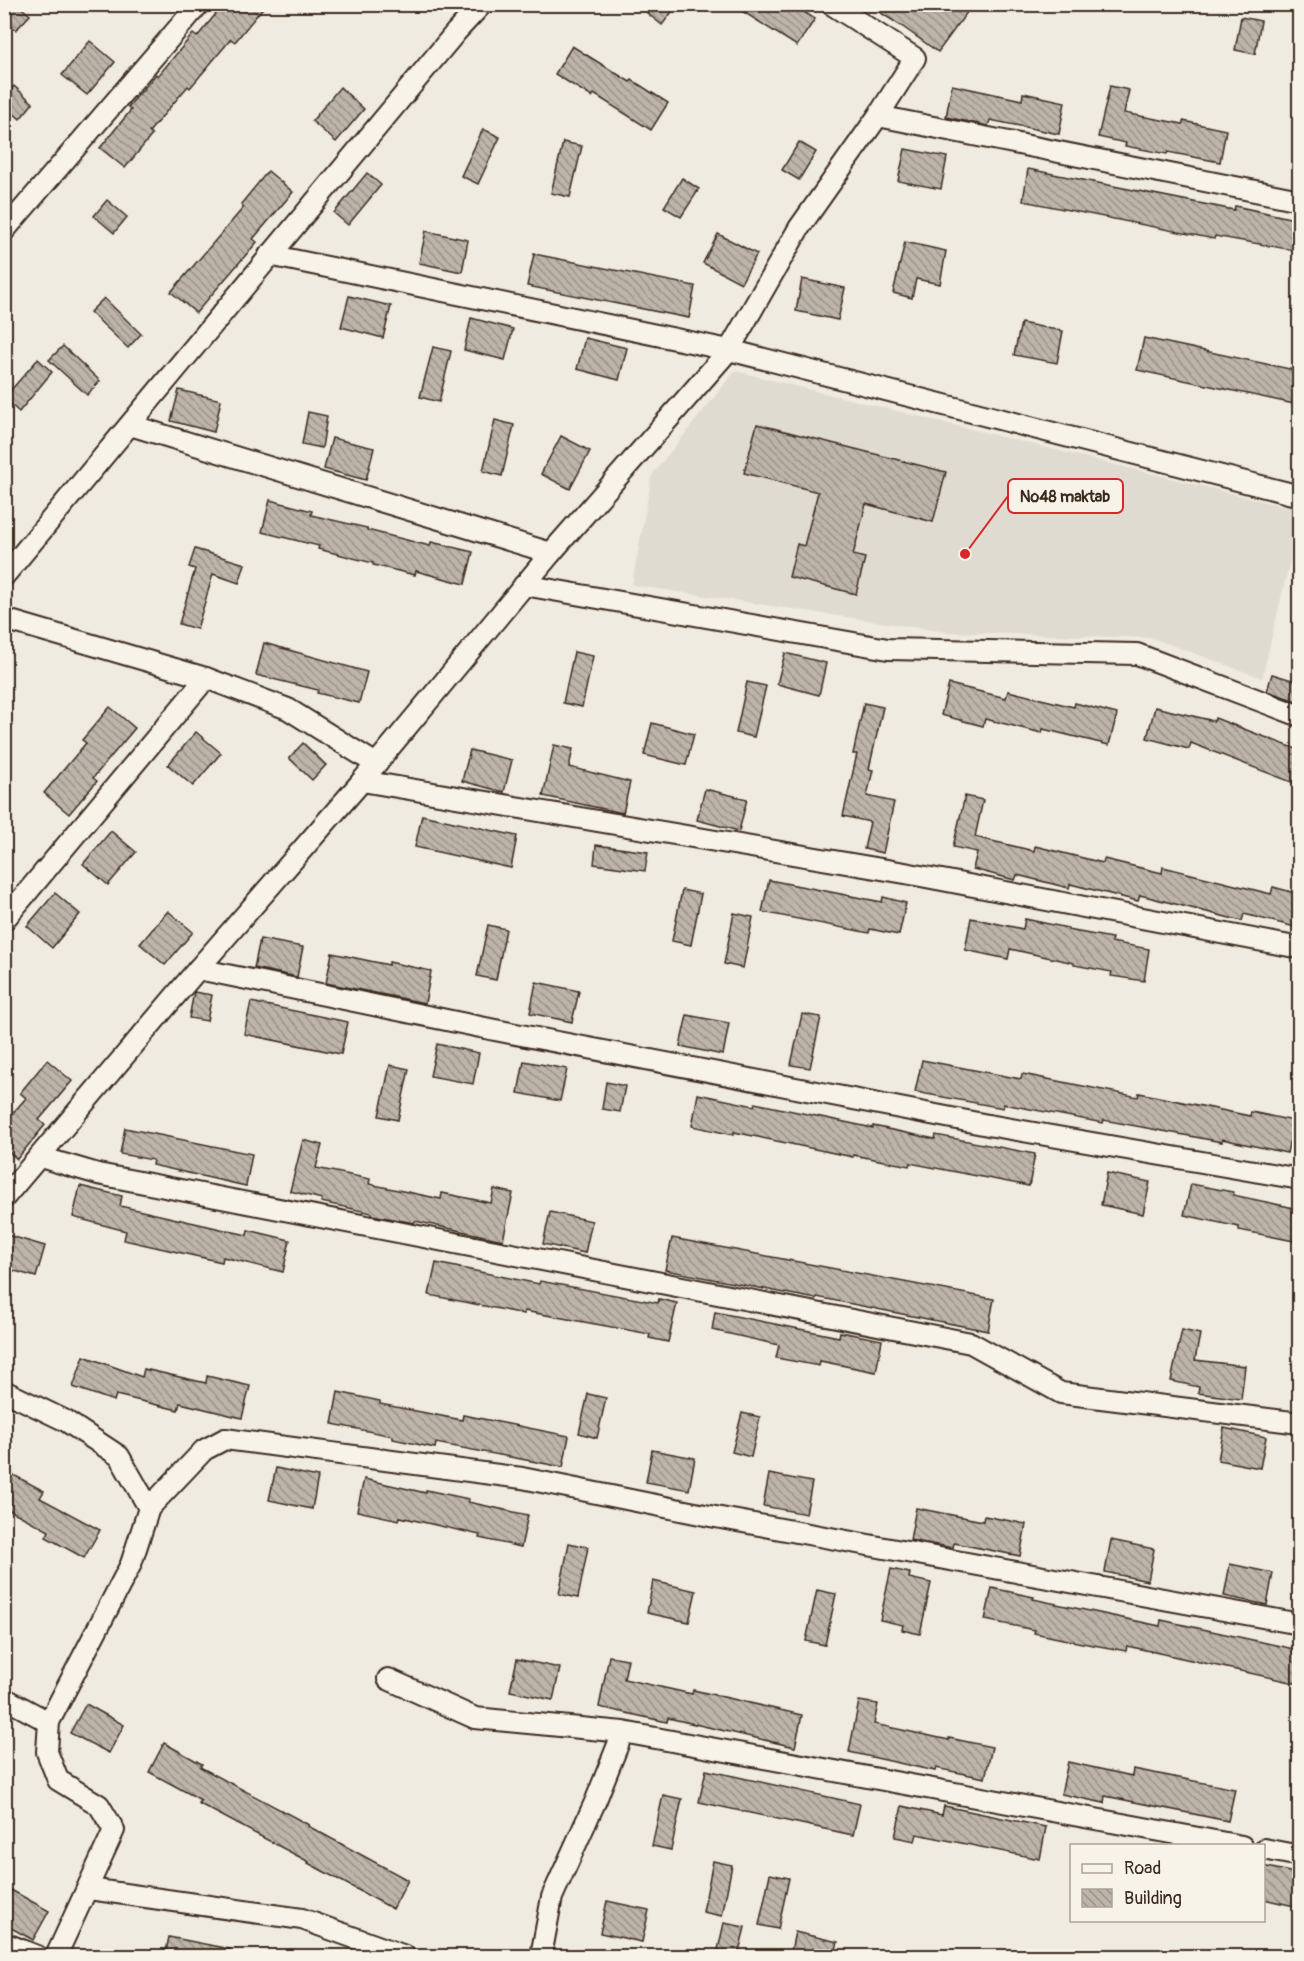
<svg xmlns="http://www.w3.org/2000/svg" width="1304" height="1961" font-family="Pangolin,sans-serif">
  <defs>
    <pattern id="building-back-hatch" width="6" height="6" patternUnits="userSpaceOnUse" patternTransform="scale(1.5)"><rect width="6" height="6" fill="#bdb5aa"/><path d="M-1 5l2 2M0 0l6 6M5-1l2 2" fill="none" stroke="#9b938a"/></pattern>
  </defs>
  <rect width="100%" height="100%" fill="#efebe0"/>
  <filter id="ink" filterUnits="userSpaceOnUse"><feTurbulence type="fractalNoise" baseFrequency=".0167" numOctaves="2"/><feDisplacementMap in="SourceGraphic" scale="12" xChannelSelector="R" yChannelSelector="G"/><feConvolveMatrix kernelMatrix="1 2 1 2 8 2 1 2 1" color-interpolation-filters="sRGB"/></filter>
  <g filter="url(#ink)">
    <path fill="#e0dbd0" d="M735,371L1299,510V523L1262,678L1152,638L946,632L632,585L652,475Z"/>
    <g fill="url(#building-back-hatch)" stroke="#3b2a1e" stroke-width="1.5">
      <path d="M4,4H17L30,15L16,30L4,20Z"/>
      <path d="M224,4H266L235,42L231,39L190,88L188,86L149,132L152,135L125,168L100,148L131,110L128,107L156,74L158,76L193,34L197,37Z"/>
      <path d="M654,4H678L662,25L647,13Z"/>
      <path d="M731,4H792L815,19L797,46Z"/>
      <path d="M867,4H973L938,52L903,27Z"/>
      <path d="M1241,17L1261,21L1255,54L1235,50Z"/>
      <path d="M90,41L115,62L87,95L62,75Z"/>
      <path d="M572,46L630,82L632,80L668,103L651,130L594,94L592,97L555,74Z"/>
      <path d="M952,85L1022,100L1023,93L1065,102L1059,134L990,120L988,126L946,117Z"/>
      <path d="M14,86L33,103L20,119L4,105V97Z"/>
      <path d="M1110,86L1129,90L1124,113L1183,124V121L1226,130L1220,162L1168,152L1167,154L1125,146L1126,143L1098,137Z"/>
      <path d="M340,87L364,109L336,142L312,121Z"/>
      <path d="M483,129L500,137L478,184L461,176Z"/>
      <path d="M563,142L582,146L570,197L551,193Z"/>
      <path d="M799,142L816,152L799,180L782,170Z"/>
      <path d="M905,149L947,157L941,189L898,181Z"/>
      <path d="M1028,169L1234,210L1235,206L1299,220V251L1215,236L1214,239L1023,201Z"/>
      <path d="M268,171L293,192L253,239L257,242L196,313L171,292L244,207L241,204Z"/>
      <path d="M367,173L381,185L348,225L334,213Z"/>
      <path d="M682,178L699,189L681,217L664,207Z"/>
      <path d="M107,200L127,217L114,233L94,216Z"/>
      <path d="M426,231L468,240L462,272L419,263Z"/>
      <path d="M718,234L757,254L741,283L703,263Z"/>
      <path d="M905,242L946,251L940,284L916,279L912,298L893,293Z"/>
      <path d="M534,254L695,286L689,318L527,286Z"/>
      <path d="M802,279L845,288L838,320L796,311Z"/>
      <path d="M349,296L391,306L383,338L341,327Z"/>
      <path d="M104,298L141,334L128,348L90,312Z"/>
      <path d="M471,318L513,329L505,360L464,350Z"/>
      <path d="M1021,323L1063,331L1057,363L1014,355Z"/>
      <path d="M585,338L627,348L619,380L577,369Z"/>
      <path d="M1144,338L1299,371V405L1137,370Z"/>
      <path d="M63,346L100,381L87,395L49,360Z"/>
      <path d="M433,347L451,351L439,402L420,397Z"/>
      <path d="M38,359L52,372L19,412L4,398Z"/>
      <path d="M179,390L221,400L214,432L171,421Z"/>
      <path d="M308,412L327,416L322,448L302,444Z"/>
      <path d="M495,420L514,425L502,476L483,471Z"/>
      <path d="M757,424L946,472L933,522L866,504L853,555L865,558L856,594L789,577L797,544L804,546L818,492L744,473Z"/>
      <path d="M561,436L590,451L570,489L541,474Z"/>
      <path d="M332,438L374,448L366,480L324,469Z"/>
      <path d="M270,500L312,511L311,515L367,528V530L430,546L431,542L473,552L465,584L416,571L415,575L373,565V563L318,549L319,546L262,532Z"/>
      <path d="M195,549L245,564L239,583L213,574L197,629L179,624L195,569L189,567Z"/>
      <path d="M264,643L367,672L359,703L317,693L318,690L256,675Z"/>
      <path d="M574,652L593,656L582,707L563,703Z"/>
      <path d="M785,653L826,663L819,695L777,684Z"/>
      <path d="M1272,674L1299,682V702L1267,691Z"/>
      <path d="M747,682L766,686L754,737L736,733Z"/>
      <path d="M949,684L1006,698L1008,691L1074,707L1075,703L1117,714L1109,745L1043,729L1042,733L985,719L983,726L941,715Z"/>
      <path d="M864,703L883,707L869,769L873,770L867,796L894,802L883,853L864,849L870,822L843,816L857,754H853Z"/>
      <path d="M110,707L135,728L93,778L97,781L69,814L44,793L86,743L82,740Z"/>
      <path d="M1155,707L1214,721L1215,718L1299,750V785L1191,743L1189,749L1147,738Z"/>
      <path d="M652,723L694,734L686,765L644,755Z"/>
      <path d="M196,732L221,753L193,786L168,765Z"/>
      <path d="M303,743L326,765L312,780L289,758Z"/>
      <path d="M554,745L573,749L569,767L630,782L623,813L543,796Z"/>
      <path d="M470,750L512,760L504,792L462,781Z"/>
      <path d="M705,789L747,799L739,831L697,820Z"/>
      <path d="M965,796L983,800L975,837L1034,851L1035,846L1103,863L1104,859L1162,873L1163,867L1271,894L1273,887L1299,894V928L1244,914L1242,921L1140,895L1138,901L1070,884L1069,888L1017,875L1015,880L973,869L977,852L953,847Z"/>
      <path d="M422,815L517,836L511,868L415,847Z"/>
      <path d="M111,831L136,852L108,885L83,864Z"/>
      <path d="M596,845L648,852L645,871L594,864Z"/>
      <path d="M769,880L882,902L883,897L906,903L899,935L870,929L869,933L762,912Z"/>
      <path d="M682,890L701,894L691,945L672,941Z"/>
      <path d="M55,893L80,914L52,948L27,926Z"/>
      <path d="M168,911L193,932L165,965L140,944Z"/>
      <path d="M734,913L753,917L743,968L724,964Z"/>
      <path d="M971,918L1023,929L1025,919L1068,928V930L1112,938L1111,942L1149,949L1144,981L1111,976L1112,972L1074,965V963L1010,949L1008,959L965,950Z"/>
      <path d="M488,925L506,929L496,980L477,976Z"/>
      <path d="M260,939L303,947L297,977L254,968Z"/>
      <path d="M332,953L389,965V962L431,971L425,1003L326,983Z"/>
      <path d="M536,982L579,991L572,1022L530,1013Z"/>
      <path d="M194,992L212,995L207,1021L189,1018Z"/>
      <path d="M251,1002L348,1022L341,1054L244,1034Z"/>
      <path d="M802,1014L821,1017L810,1068L791,1065Z"/>
      <path d="M687,1015L729,1023L723,1055L680,1046Z"/>
      <path d="M437,1044L479,1053L473,1084L430,1076Z"/>
      <path d="M47,1060L72,1081L39,1120L45,1125L17,1159L4,1148V1123L26,1098L20,1093Z"/>
      <path d="M922,1060L1021,1079L1022,1074L1138,1097L1139,1093L1250,1116L1251,1112L1294,1121L1287,1153L1222,1139V1142L1104,1120L1103,1123L1004,1104L1003,1108L915,1092Z"/>
      <path d="M524,1061L567,1069L560,1101L518,1093Z"/>
      <path d="M390,1065L409,1069L398,1120L379,1116Z"/>
      <path d="M606,1082L625,1086L620,1112L602,1109Z"/>
      <path d="M698,1094L754,1106L755,1103L873,1128V1126L935,1139L936,1135L1035,1154L1029,1186L910,1163L909,1166L853,1155V1157L734,1132V1135L692,1126Z"/>
      <path d="M125,1128L252,1154L246,1186L152,1165L153,1160L120,1154Z"/>
      <path d="M303,1140L322,1145L316,1168L370,1179L369,1184L441,1199L442,1193L491,1203L494,1189L513,1193L503,1240L415,1221L414,1223L372,1215V1213L321,1202L322,1199L290,1191Z"/>
      <path d="M1107,1173L1150,1182L1143,1214L1101,1205Z"/>
      <path d="M1191,1184L1233,1192V1195L1299,1209V1242L1239,1230V1227L1184,1215Z"/>
      <path d="M80,1186L122,1196L120,1206L247,1235L248,1230L290,1240L283,1272L223,1257L222,1262L124,1240L126,1231L73,1217Z"/>
      <path d="M550,1212L592,1221L585,1253L543,1244Z"/>
      <path d="M4,1234L45,1246L36,1277L4,1268Z"/>
      <path d="M672,1238L994,1299L988,1331L817,1297L816,1299L665,1270Z"/>
      <path d="M436,1263L539,1284L540,1281L658,1303L659,1299L677,1303L668,1342L649,1338L650,1334L524,1311V1314L429,1295Z"/>
      <path d="M715,1312L839,1337L840,1332L882,1340L876,1372L820,1361L819,1366L776,1358L779,1345L712,1330Z"/>
      <path d="M1182,1330L1200,1334L1195,1360L1245,1366L1241,1399L1198,1393L1199,1387L1171,1381Z"/>
      <path d="M84,1356L142,1377L144,1369L206,1383L207,1376L250,1386L242,1418L180,1403L178,1410L116,1395L114,1401L73,1387Z"/>
      <path d="M338,1392L380,1401V1404L462,1420L463,1415L569,1436L563,1467L436,1443L435,1448L393,1439V1436L332,1424Z"/>
      <path d="M588,1394L606,1398L597,1438L579,1433Z"/>
      <path d="M742,1413L760,1417L751,1457L732,1452Z"/>
      <path d="M1224,1428L1266,1437L1260,1468L1218,1460Z"/>
      <path d="M652,1450L695,1458L689,1490L646,1482Z"/>
      <path d="M276,1468L318,1477L312,1509L269,1500Z"/>
      <path d="M4,1470L44,1491L40,1498L100,1530L84,1558L46,1537L49,1531L4,1507Z"/>
      <path d="M769,1474L812,1482L806,1514L763,1506Z"/>
      <path d="M364,1479L426,1493V1490L469,1499L468,1502L528,1515L521,1547L479,1538L480,1535L400,1517L399,1520L357,1511Z"/>
      <path d="M916,1508L983,1521L984,1516L1026,1524L1020,1556L954,1543L953,1548L910,1540Z"/>
      <path d="M1111,1540L1154,1549L1148,1581L1105,1572Z"/>
      <path d="M569,1543L588,1547L578,1598L559,1594Z"/>
      <path d="M1230,1564L1273,1573L1267,1605L1224,1596Z"/>
      <path d="M891,1569L910,1573L909,1578L931,1583L920,1634L902,1630L903,1625L880,1620Z"/>
      <path d="M653,1581L696,1591L689,1622L647,1613Z"/>
      <path d="M992,1588L1034,1597L1033,1599L1160,1626L1161,1620L1299,1650V1684L1127,1646L1126,1651L1077,1642L1034,1633L1035,1630L985,1620Z"/>
      <path d="M817,1590L836,1594L825,1645L806,1641Z"/>
      <path d="M609,1656L628,1659L624,1679L692,1694L693,1690L802,1715L795,1747L668,1718L667,1722L599,1707Z"/>
      <path d="M517,1659L560,1668L553,1700L510,1691Z"/>
      <path d="M859,1701L878,1704L874,1724L949,1740V1738L992,1747L985,1778L936,1768L935,1771L849,1752Z"/>
      <path d="M86,1704L124,1725L109,1753L70,1733Z"/>
      <path d="M164,1743L202,1764L200,1767L309,1825L308,1826L408,1880L393,1909L308,1863L309,1862L198,1803L201,1800L149,1772Z"/>
      <path d="M1068,1762L1132,1776L1133,1769L1235,1789L1228,1821L1105,1796L1104,1803L1061,1794Z"/>
      <path d="M706,1770L860,1804L853,1835L699,1802Z"/>
      <path d="M663,1795L682,1799L671,1850L652,1846Z"/>
      <path d="M902,1806L942,1815L944,1806L1046,1827L1040,1859L917,1834L915,1841L895,1837Z"/>
      <path d="M713,1861L732,1865L722,1916L703,1912Z"/>
      <path d="M1263,1866L1299,1874V1907L1263,1899Z"/>
      <path d="M770,1874L789,1878L778,1929L759,1925Z"/>
      <path d="M11,1890L49,1911L33,1940L4,1924V1903Z"/>
      <path d="M607,1901L649,1910L642,1942L600,1933Z"/>
      <path d="M724,1923L745,1927L738,1956L717,1954Z"/>
      <path d="M795,1932L838,1942L834,1956H790Z"/>
      <path d="M169,1937L230,1949L229,1956H165Z"/>
    </g>
    <g fill="none" stroke-linecap="round" stroke-linejoin="round">
      <defs>
        <g id="street">
          <path d="M878,116L1300,200"/>
          <path d="M4,231L199,4"/>
          <path d="M269,255L729,350L1300,496"/>
          <path d="M130,425L551,553"/>
          <path d="M4,576L456,32L482,4"/>
          <path d="M524,585L888,649L1137,654L1300,716"/>
          <path d="M4,619L206,678L288,709L376,764"/>
          <path d="M362,781L905,873L1300,948"/>
          <path d="M4,920L206,678"/>
          <path d="M198,969L495,1030L988,1125L1300,1179"/>
          <path d="M40,1157L98,1174L971,1343L1061,1393L1300,1423"/>
          <path d="M4,1198L198,969L362,781L551,553L729,350L799,228L878,116L915,58L831,4"/>
          <path d="M4,1391L66,1421L119,1456L149,1508"/>
          <path d="M388,1679L475,1718L623,1732L1242,1846"/>
          <path d="M4,1698L49,1722"/>
          <path d="M1264,1849L1300,1856"/>
          <path d="M89,1889L302,1919L405,1956"/>
          <path d="M4,1943L37,1956"/>
          <path d="M56,1956L114,1830L99,1805L58,1780L47,1752L49,1722L131,1564L149,1508L204,1450L225,1439L522,1478L710,1516L1300,1624"/>
          <path d="M541,1956L552,1897L596,1800L623,1732"/>
        </g>
      </defs>
      <use href="#street" stroke="#3b2a1e" stroke-width="24"/>
      <use href="#street" stroke="#f7f3e8" stroke-width="20"/>
    </g>
  </g>
  <path fill="none" stroke="#d62828" stroke-width="2" d="M965 554L1008 496"/>
  <circle fill="#d62828" stroke="#f7f3e8" stroke-width="2" cx="965" cy="554" r="6"/>
  <rect fill="#f7f3e8" stroke="#d62828" stroke-width="2" x="1008" y="479" width="115" height="34" rx="6"/>
  <g font-size="16" text-anchor="middle" font-weight="bold" fill="#3b2a1e">
    <text x="1065" y="502">№48 maktab</text>
  </g>
  <rect width="1304" height="1961" fill="none" stroke="#f7f3e8" stroke-width="24"/>
  <rect x="12" y="12" width="1280" height="1937" fill="none" stroke="#3b2a1e" stroke-width="2" filter="url(#ink)"/>
  <rect x="1070" y="1844" width="195" height="78" fill="#f7f3e8" stroke="#aca397" stroke-width="1.5"/>
  <rect x="1082" y="1864" width="30" height="9" fill="#f7f3e8" stroke="#aca397" stroke-width="1.5"/>
  <text x="1124" y="1874" font-size="18" fill="#3b2a1e">Road</text>
  <rect x="1082" y="1889" width="30" height="18" fill="url(#building-back-hatch)" stroke="#aca397" stroke-width="1.5"/>
  <text x="1124" y="1904" font-size="18" fill="#3b2a1e">Building</text>
</svg>
